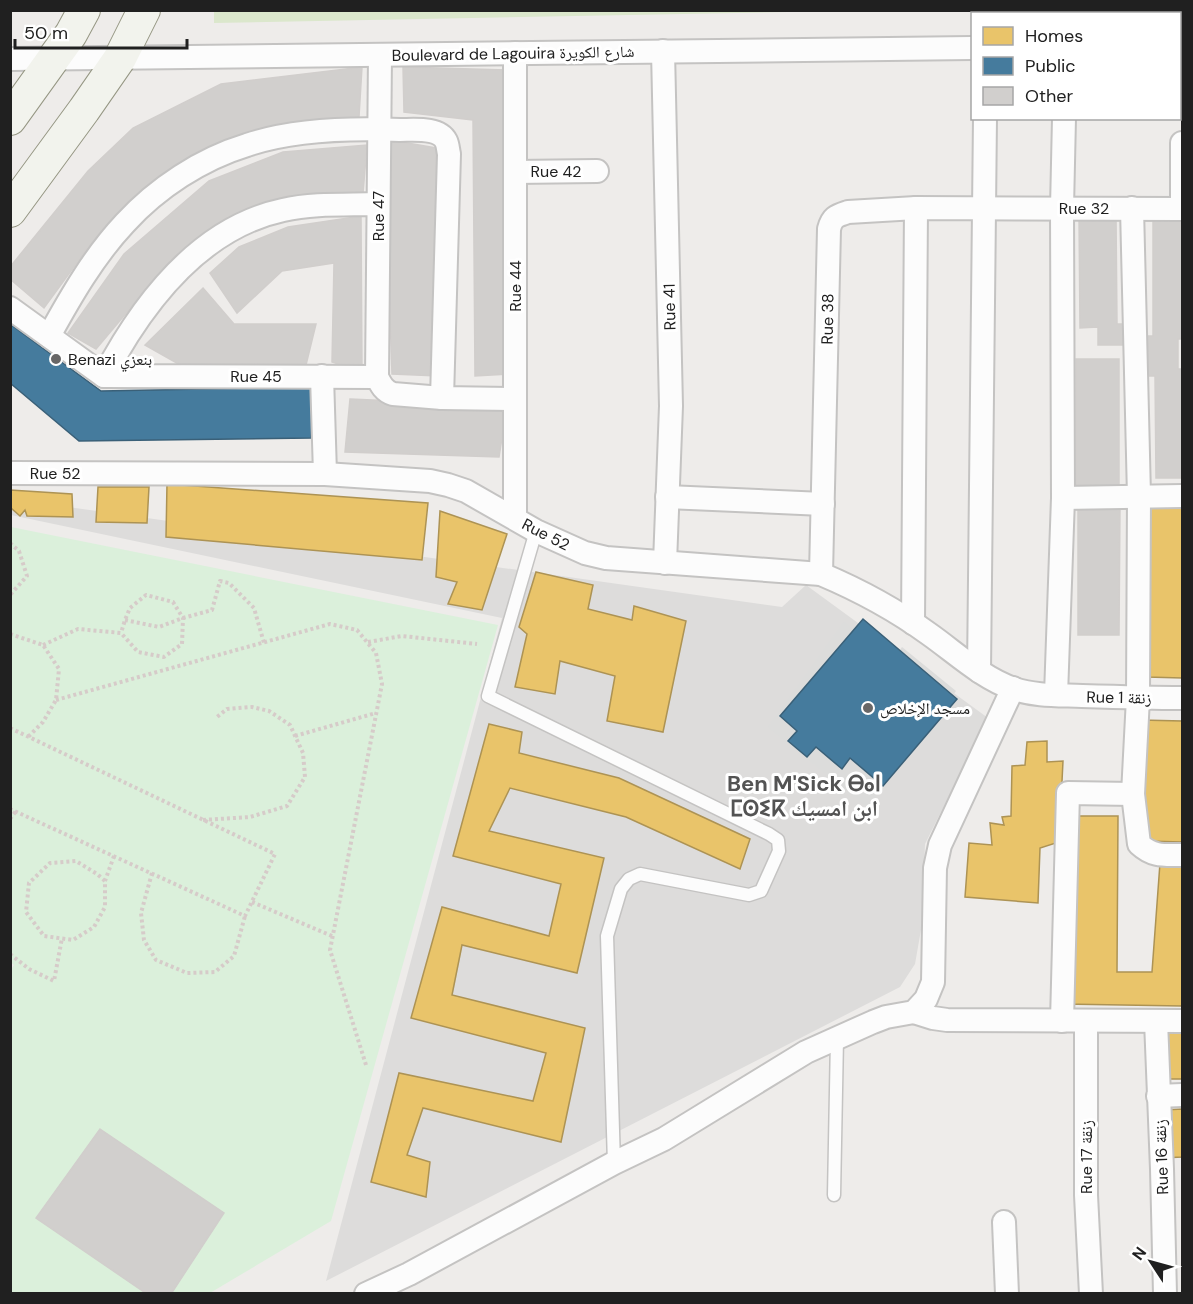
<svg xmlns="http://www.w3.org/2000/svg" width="1193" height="1304" font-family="'DM Sans','Noto Naskh Arabic','Noto Sans Tifinagh',sans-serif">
  <rect width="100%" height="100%" fill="#eeecea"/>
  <path fill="#dddcdb" d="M11,499L782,607L806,585L988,718L925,844L922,924L915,964L900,987L326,1281L502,618L11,515Z"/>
  <path fill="#dcdcdb" d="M844,622L892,662L902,647L956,691L867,807L768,727Z"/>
  <path fill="#dbe7cc" d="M214,10H839V11L214,23Z"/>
  <path fill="#dbf0db" d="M11,527L498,625L331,1221L210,1293H11L10,971L14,965L10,962Z"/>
  <g fill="#e9c46a" stroke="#ad9354" stroke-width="1.5">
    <path d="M167,484L428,503L422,560L166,537Z"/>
    <path d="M98,487H149L147,523L96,522Z"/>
    <path d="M10,490L72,494L73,517L27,516L25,510L20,516L12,509L10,510Z"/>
    <path d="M1149,503L1182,504V678L1147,677Z"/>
    <path d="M440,511L507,534L482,610L448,604L457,582L436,577Z"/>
    <path d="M536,572L593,585L588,609L632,620L634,606L686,621L663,732L607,721L615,676L560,661L555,694L515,687L527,634L519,627Z"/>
    <path d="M1140,720L1182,721V842L1146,841Z"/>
    <path d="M489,724L522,732L519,753L619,778L750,839L740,869L626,817L510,788L489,831L604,858L577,973L462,945L452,995L585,1028L561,1142L423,1108L407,1155L430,1162L426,1197L371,1182L399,1073L533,1101L546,1053L411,1018L442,907L549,936L561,884L453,856Z"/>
    <path d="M1047,741V762L1063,761L1059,842L1040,848L1038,903L965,897L969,843L992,845L990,823L1004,825L1002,817L1011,816L1012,766L1025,765L1027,742Z"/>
    <path d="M1072,816H1118L1117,972H1152L1160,863H1182V1006L1063,1004Z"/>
    <path d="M1159,1026H1182V1079H1164Z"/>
    <path d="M1182,1109V1157L1162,1158L1165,1110Z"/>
  </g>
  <g fill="#457b9d" stroke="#3a6078" stroke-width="1.5">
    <path d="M10,324L101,391L315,387L311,438L79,441L10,383Z"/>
    <path d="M863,619L957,699L883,786L850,758L842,769L816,747L807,757L788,741L797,731L780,716Z"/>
  </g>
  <g fill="#d1cfcd" stroke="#d1cecc" stroke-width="1.5">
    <path d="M362,67L359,117L255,140L174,174L87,249L44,308L10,279V267L88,171L133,128L221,84Z"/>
    <path d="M403,67L506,70L509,374L475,376L473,120L404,112Z"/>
    <path d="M384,139L436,148L438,376L392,374Z"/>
    <path d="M367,145L363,193L286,196L216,224L166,266L96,349L68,333L124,254L209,181L283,152Z"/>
    <path d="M1079,215H1116L1117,324H1124V345H1098V327L1080,328Z"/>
    <path d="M361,216L362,372L332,362L334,263L282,271L237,313L210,273L239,247L288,227Z"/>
    <path d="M1153,218H1182V339H1178V369H1182V478H1156L1155,376H1140V336H1153Z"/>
    <path d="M203,288L234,324H316L306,365L182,366L145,345Z"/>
    <rect x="1076" y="359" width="43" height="132"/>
    <path d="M350,399L507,406L499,457L345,452Z"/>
    <path d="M1078,505H1120L1119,635H1078Z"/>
    <path d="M100,1129L224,1213L171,1294H147L36,1218Z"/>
  </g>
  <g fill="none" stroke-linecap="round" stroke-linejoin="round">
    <defs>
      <g id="lane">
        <path d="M536,531L488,696L769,834L778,840L779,851L761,891L749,895L640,874L629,879L621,889L607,936L614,1163"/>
        <path d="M834,1195L837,1038"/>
      </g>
      <g id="street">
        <path d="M1180,45H1182"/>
        <path d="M663,51L671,406L665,563"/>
        <path d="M10,59L972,48"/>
        <path d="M515,172L597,171"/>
        <path d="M1132,208L1139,496L1138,698L1133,794L1139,844C1153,857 1164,855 1182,855"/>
        <path d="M1182,209V143"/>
        <path d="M10,308L104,376L377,377C381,385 384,391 393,394L442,398L515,399"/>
        <path d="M49,336C71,296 94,256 125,223C157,188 201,159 247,145C294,129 351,128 400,130C414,130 439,127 446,141C448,145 448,150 449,154L442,398"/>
        <path d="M104,376C142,304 199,228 283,210C314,203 346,205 378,204"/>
        <path d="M322,376L325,474"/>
        <path d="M377,377L380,55"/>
        <path d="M10,473L325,474L430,481L448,485L466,491L536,531L585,553L606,558L821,574C859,590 896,610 929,634C956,653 982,678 1014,689C1035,696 1059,695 1082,696C1115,697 1149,698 1182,698"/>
        <path d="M667,497L823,504"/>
        <path d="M1063,498L1182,496"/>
        <path d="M515,518V53"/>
        <path d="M821,574L829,229C832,217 836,216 848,212L916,208L1182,209"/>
        <path d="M913,623L916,208"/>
        <path d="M979,671L985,118"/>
        <path d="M1056,695L1063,498L1062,208L1064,118"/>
        <path d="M914,1012L933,1018L947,1020L1182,1021"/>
        <path d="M1062,1021L1068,793L1133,794"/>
        <path d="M1086,1021V1195L1091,1294"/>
        <path d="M1156,1021L1162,1169L1165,1294"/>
        <path d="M1158,1096L1182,1095"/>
        <path d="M1004,1222L1007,1294"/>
        <path d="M366,1294L409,1274L614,1163L664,1139L806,1052L873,1022L886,1017L914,1012L926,999L933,982L935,868L940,845L1013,688"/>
      </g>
      <g id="secondary">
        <path d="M10,119L71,34L84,10"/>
        <path d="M10,211L84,110L120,58L144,10"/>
      </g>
    </defs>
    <use href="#lane" stroke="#c4c3c2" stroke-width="15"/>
    <use href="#street" stroke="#c4c3c2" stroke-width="26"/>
    <use href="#secondary" stroke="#959683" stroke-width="34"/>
    <g stroke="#d6cbc9" stroke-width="4" stroke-dasharray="3 3" stroke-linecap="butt">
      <path d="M10,543L19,551L27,576L10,595"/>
      <path d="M125,620L159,627L183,618L212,610L220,581L229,583L254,608L264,643"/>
      <path d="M10,634L43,645L59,669L56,700L43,722L28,737"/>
      <path d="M368,642L402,636L477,644"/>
      <path d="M43,645L78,629L121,633L138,652L164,657L182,644L183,618L173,602L146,595L130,608L125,620L121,633"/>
      <path d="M56,700L330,624L357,630L376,653L382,684L330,950L366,1065"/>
      <path d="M10,728L275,854L245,916L10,809"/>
      <path d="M295,736L376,713"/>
      <path d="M10,819L16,811"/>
      <path d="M203,820L250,817L287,806L305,777L303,753L290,725L269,711L252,707L227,709L217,717"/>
      <path d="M152,873L141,913L144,940L156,960L187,973L215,972L234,956L245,916"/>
      <path d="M105,881L97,874L76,861L50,863L29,883L26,912L44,936L73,940L94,927L105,907V881L114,856"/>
      <path d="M252,902L332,936"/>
      <path d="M10,954L29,969L54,981L62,938"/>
    </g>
    <use href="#lane" stroke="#fcfcfc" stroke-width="12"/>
    <use href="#street" stroke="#fcfcfc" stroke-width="22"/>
    <use href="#secondary" stroke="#f2f3ed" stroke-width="32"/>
  </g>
  <g fill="#686767" stroke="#fff" stroke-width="2">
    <circle cx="56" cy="359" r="6"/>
    <circle cx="868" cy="708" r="6"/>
  </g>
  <g text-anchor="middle" stroke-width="6" stroke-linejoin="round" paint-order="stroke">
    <g font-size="16" fill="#202020" stroke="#fff">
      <text transform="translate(513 53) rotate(-1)" y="6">Boulevard de Lagouira شارع الكويرة</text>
      <text x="556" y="177">Rue 42</text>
      <text x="1084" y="214">Rue 32</text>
      <text transform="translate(378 216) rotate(-90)" y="6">Rue 47</text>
      <text transform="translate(515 286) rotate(-90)" y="6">Rue 44</text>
      <text transform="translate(669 307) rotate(-91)" y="6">Rue 41</text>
      <text transform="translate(827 319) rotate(-89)" y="6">Rue 38</text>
      <text x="256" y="382">Rue 45</text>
      <text x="55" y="479">Rue 52</text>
      <text transform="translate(546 534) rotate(27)" y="6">Rue 52</text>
      <text transform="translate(1119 697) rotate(1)" y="6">Rue 1 زنقة</text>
      <text transform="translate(1086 1157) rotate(-90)" y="6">Rue 17 زنقة</text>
      <text transform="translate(1161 1157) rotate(-92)" y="6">Rue 16 زنقة</text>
    </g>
    <g font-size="16" fill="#202020" stroke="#fff" text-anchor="start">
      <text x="68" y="365">Benazi بنعزي</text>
      <text x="880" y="714">مسجد الإخلاص</text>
    </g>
    <g font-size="22" font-weight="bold" fill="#535353" stroke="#fff">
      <text x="804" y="791">Ben M'Sick ⴱⴰⵏ<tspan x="804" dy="25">ⵎⵙⵉⴽ ابن امسيك</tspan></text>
    </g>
  </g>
  <rect width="1193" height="1304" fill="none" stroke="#202020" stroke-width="24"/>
  <rect x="971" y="12" width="210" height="108" fill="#ffffff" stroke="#a6a6a6" stroke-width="1.5"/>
  <rect x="983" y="27" width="30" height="18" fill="#e9c46a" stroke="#a6a6a6" stroke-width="1.5"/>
  <text x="1025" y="42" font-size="18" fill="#202020">Homes</text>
  <rect x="983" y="57" width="30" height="18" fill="#457b9d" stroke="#a6a6a6" stroke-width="1.5"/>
  <text x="1025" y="72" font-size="18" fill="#202020">Public</text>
  <rect x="983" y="87" width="30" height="18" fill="#d1cfcd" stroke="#a6a6a6" stroke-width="1.5"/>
  <text x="1025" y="102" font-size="18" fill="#202020">Other</text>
  <g transform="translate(1151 1262) rotate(306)" stroke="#ffffff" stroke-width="4.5" paint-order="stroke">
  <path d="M0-4.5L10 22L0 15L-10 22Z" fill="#202020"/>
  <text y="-9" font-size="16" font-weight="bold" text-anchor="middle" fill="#202020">N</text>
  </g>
  <path d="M15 39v9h172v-9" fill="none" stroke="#202020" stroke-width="3"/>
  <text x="24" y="39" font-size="18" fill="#202020" stroke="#ffffff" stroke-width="4.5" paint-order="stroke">50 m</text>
</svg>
